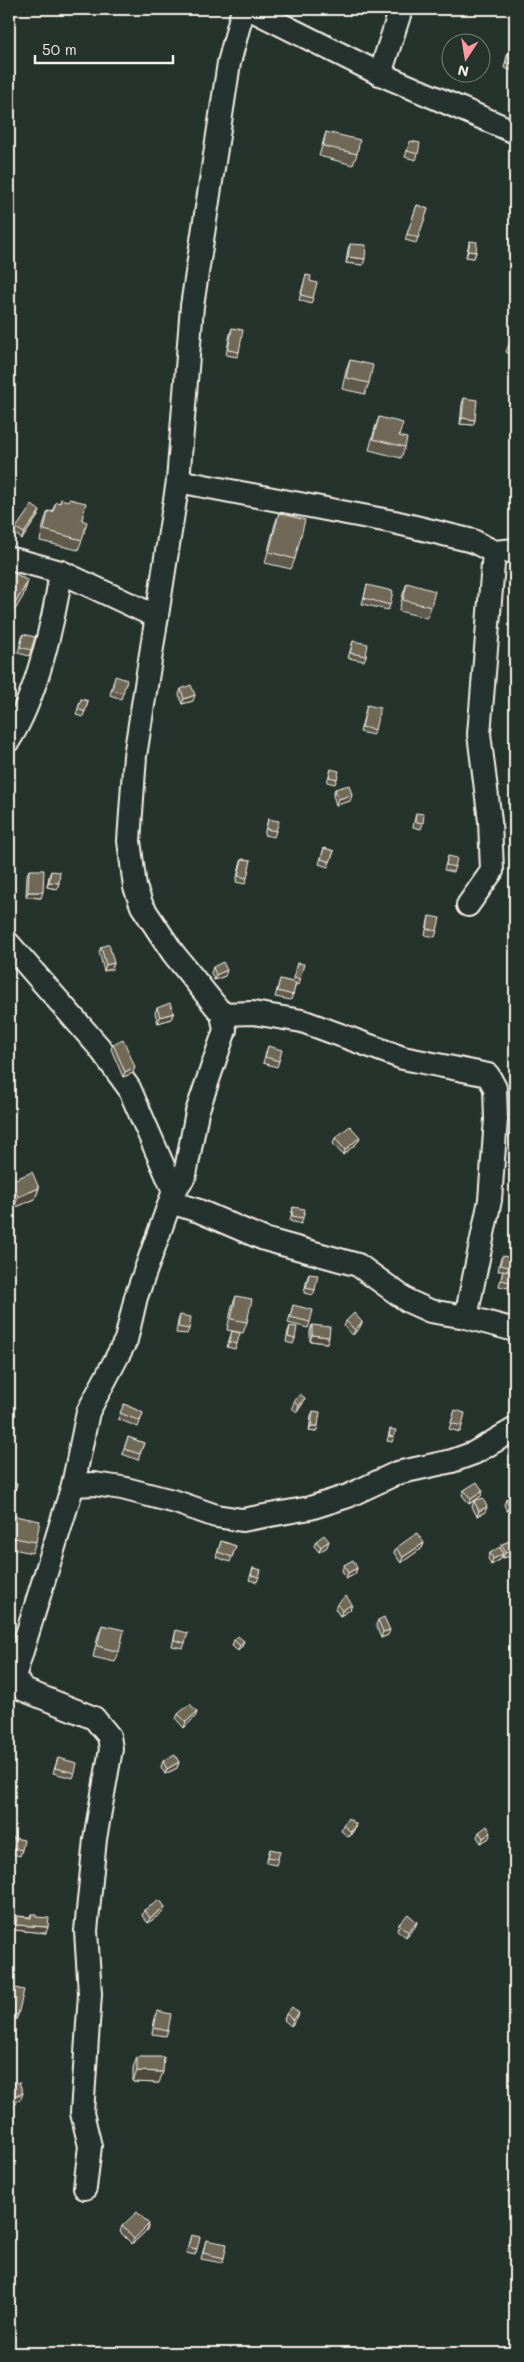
<svg xmlns="http://www.w3.org/2000/svg" width="524" height="2362" font-family="Mali,sans-serif">
  <rect width="100%" height="100%" fill="#26332d"/>
  <filter id="ink" filterUnits="userSpaceOnUse"><feTurbulence type="fractalNoise" baseFrequency=".02" numOctaves="2"/><feDisplacementMap in="SourceGraphic" scale="10" xChannelSelector="R" yChannelSelector="G"/><feConvolveMatrix kernelMatrix="1 2 1 2 8 2 1 2 1" color-interpolation-filters="sRGB"/></filter>
  <g filter="url(#ink)">
    <g fill="none" stroke-linecap="round" stroke-linejoin="round">
      <defs>
        <g id="street">
          <path d="M250,9L380,74L515,132"/>
          <path d="M380,74L401,9"/>
          <path d="M178,481L394,522L473,541L494,552L479,734L490,821L492,871L468,905"/>
          <path d="M494,552L515,550"/>
          <path d="M9,558L61,572L157,617"/>
          <path d="M9,740C36,698 54,621 61,572"/>
          <path d="M9,944L99,1047L129,1088L174,1191"/>
          <path d="M222,1014L253,1013L302,1021L403,1058L488,1075L495,1088L496,1119L490,1200L466,1317"/>
          <path d="M171,1202L199,1211L264,1239L358,1265L408,1301L430,1311L466,1317L515,1330"/>
          <path d="M73,1485L94,1484L122,1488L176,1502L216,1516L242,1520L310,1508L348,1496L397,1473L452,1461L474,1453L515,1429"/>
          <path d="M85,2188L90,2146L82,2113L90,1994L86,1931L95,1839L111,1749L109,1736L94,1718L24,1690L14,1677L73,1485L88,1412L126,1340L136,1297L174,1191L185,1175L197,1112L225,1030L222,1014L173,953L142,906L135,887L129,841L135,756L178,481L192,306L229,63L243,9"/>
        </g>
      </defs>
      <use href="#street" stroke="#f4f1e8" stroke-width="26"/>
      <use href="#street" stroke="#26332d" stroke-width="22"/>
    </g>
    <g fill="#615a4d" stroke="#f4f1e8">
      <path d="M508,52L515,53V68L514,71L504,68Z"/>
      <path d="M326,132L357,154L353,165L319,156L323,142Z"/>
      <path d="M410,141L418,154L416,160L405,157Z"/>
      <path d="M417,205L428,209L416,243L405,240Z"/>
      <path d="M470,241L476,252L474,258L466,257L468,247Z"/>
      <path d="M350,244L363,265L346,263L348,249Z"/>
      <path d="M306,275L313,298L311,304L299,300Z"/>
      <path d="M232,328L239,352L237,357L226,355L230,334Z"/>
      <path d="M515,330V357L506,352Z"/>
      <path d="M350,360L369,383L365,394L342,389L346,371Z"/>
      <path d="M464,398L475,420L473,425L460,424L462,404Z"/>
      <path d="M379,417L405,447L401,458L369,450L375,428Z"/>
      <path d="M61,499L82,520V540L78,550L40,541L44,522L48,511L52,512L56,502L60,503Z"/>
      <path d="M279,513L295,559L291,569L265,563L275,524Z"/>
      <path d="M38,516L22,539L14,533L16,528Z"/>
      <path d="M9,570L28,581L23,596L9,620Z"/>
      <path d="M407,583L431,607L427,618L399,611L403,594Z"/>
      <path d="M367,585L390,605L388,610L362,604Z"/>
      <path d="M23,634L31,650L29,656L18,653Z"/>
      <path d="M353,641L366,656L364,661L348,658Z"/>
      <path d="M115,676L123,693L121,699L110,695Z"/>
      <path d="M181,689L193,701L182,704L179,694Z"/>
      <path d="M81,699L88,701L83,717L76,715Z"/>
      <path d="M367,705L375,730L373,735L360,732Z"/>
      <path d="M514,748H515V764H512V754Z"/>
      <path d="M331,769L337,779L335,784L327,782Z"/>
      <path d="M335,789L350,801L336,805L333,795Z"/>
      <path d="M416,813L423,823L421,829L413,827Z"/>
      <path d="M268,819L276,831L274,837L264,835Z"/>
      <path d="M324,848L334,851L328,867L319,864Z"/>
      <path d="M448,856L455,867L453,872L444,870Z"/>
      <path d="M242,859L247,878L245,884L236,882L240,864Z"/>
      <path d="M29,870L41,898L26,897L27,875Z"/>
      <path d="M51,871L59,883L57,889L47,887L49,876Z"/>
      <path d="M429,916L437,931L435,937L425,935Z"/>
      <path d="M101,947L114,963L112,969L104,971L99,952Z"/>
      <path d="M297,963L300,979L298,985L296,984L291,1000L275,997L280,979L292,982Z"/>
      <path d="M213,967L225,976L214,980L211,973Z"/>
      <path d="M157,1008L171,1019L158,1023L155,1013Z"/>
      <path d="M113,1044L133,1073L123,1077L111,1049Z"/>
      <path d="M268,1046L279,1061L277,1067L263,1063Z"/>
      <path d="M515,1121V1138L509,1136Z"/>
      <path d="M335,1138L358,1142L343,1155L333,1144Z"/>
      <path d="M11,1181L39,1188L35,1199L14,1208L9,1196V1186Z"/>
      <path d="M293,1207L303,1218L301,1224L290,1221Z"/>
      <path d="M502,1256L509,1267L507,1271L510,1282L508,1288L499,1286L503,1271H498L500,1261Z"/>
      <path d="M309,1274L315,1290L313,1295L304,1293L307,1279Z"/>
      <path d="M236,1296L247,1322L243,1333L227,1330L232,1306Z"/>
      <path d="M293,1305L310,1322L308,1328L288,1323Z"/>
      <path d="M180,1315L189,1329L187,1334L176,1333L178,1321Z"/>
      <path d="M346,1321L362,1322L360,1327L353,1335L344,1327Z"/>
      <path d="M312,1325L327,1343L310,1341V1331Z"/>
      <path d="M290,1326L295,1339L293,1344L286,1342L288,1331Z"/>
      <path d="M232,1331L237,1344L235,1349L227,1347Z"/>
      <path d="M294,1402L303,1403L297,1412L292,1408Z"/>
      <path d="M124,1404L143,1413L138,1427L118,1419Z"/>
      <path d="M455,1410L462,1426L460,1432L449,1429Z"/>
      <path d="M313,1411L318,1426L316,1432L309,1431L311,1416Z"/>
      <path d="M390,1429L394,1437L392,1442L387,1441Z"/>
      <path d="M128,1437L144,1443L138,1460L122,1454Z"/>
      <path d="M9,1481L14,1494L12,1499L9,1498Z"/>
      <path d="M464,1490L481,1496L469,1504L462,1495Z"/>
      <path d="M515,1496V1507L507,1511L504,1505L506,1499Z"/>
      <path d="M474,1501L485,1512L477,1516L472,1507Z"/>
      <path d="M10,1515L36,1542L32,1553L9,1548V1519Z"/>
      <path d="M221,1541L236,1546L230,1562L216,1557Z"/>
      <path d="M316,1541L327,1547L319,1552L314,1546Z"/>
      <path d="M424,1543L422,1548L401,1563L394,1553L396,1548Z"/>
      <path d="M502,1544L513,1555L503,1558L502,1556L501,1559L491,1565L488,1558L490,1553L500,1549Z"/>
      <path d="M344,1565L357,1568L355,1574L346,1579L342,1570Z"/>
      <path d="M253,1568L261,1570L257,1582L249,1580Z"/>
      <path d="M337,1604H352L350,1610L340,1616L335,1609Z"/>
      <path d="M378,1620L388,1635L381,1638L376,1625Z"/>
      <path d="M102,1625L119,1652L115,1662L93,1657L98,1636Z"/>
      <path d="M176,1630L185,1643L183,1648L172,1646Z"/>
      <path d="M234,1640L242,1647L238,1651L232,1646Z"/>
      <path d="M197,1712L195,1717L184,1728L176,1719L178,1714Z"/>
      <path d="M58,1758L75,1773L73,1778L53,1773Z"/>
      <path d="M163,1761L179,1762L177,1768L165,1774L161,1767Z"/>
      <path d="M356,1824L354,1830L349,1837L341,1831L343,1825Z"/>
      <path d="M479,1832L489,1838L481,1843L477,1837Z"/>
      <path d="M9,1837L22,1850L20,1856L9,1853Z"/>
      <path d="M270,1849L278,1859L276,1865L266,1863Z"/>
      <path d="M165,1907L163,1912L148,1923L142,1916L144,1910Z"/>
      <path d="M31,1914L36,1917L46,1933L14,1930L15,1922L17,1916L30,1917Z"/>
      <path d="M417,1922L415,1927L406,1937L397,1930L399,1924Z"/>
      <path d="M15,1988L18,2015L16,2020L9,2018V2009Z"/>
      <path d="M157,2011L168,2031L166,2036L152,2034L155,2017Z"/>
      <path d="M286,2014L297,2018L291,2026L284,2020Z"/>
      <path d="M137,2057L159,2083L133,2082V2068Z"/>
      <path d="M122,2226L147,2230L132,2244L120,2232Z"/>
      <path d="M191,2235L197,2249L195,2255L186,2253Z"/>
      <path d="M206,2240L224,2258L222,2263L201,2259Z"/>
    </g>
    <g fill="#4f4a3e" stroke="#f4f1e8">
      <path d="M468,251L476,252L474,258L466,257Z"/>
      <path d="M348,257L365,259L363,265L346,263Z"/>
      <path d="M462,418L475,420L473,425L460,424Z"/>
      <path d="M40,511L38,516L22,539L24,533Z"/>
      <path d="M28,581L23,596L9,620V617L12,609Z"/>
      <path d="M195,695L193,701L182,704L184,699Z"/>
      <path d="M514,758H515V764H512Z"/>
      <path d="M352,795L350,801L336,805L338,799Z"/>
      <path d="M49,882L59,883L57,889L47,887Z"/>
      <path d="M28,892H43L41,898L26,897Z"/>
      <path d="M114,963L112,969L104,971L106,965Z"/>
      <path d="M227,970L225,976L214,980L216,975Z"/>
      <path d="M174,1013L171,1019L158,1023L160,1017Z"/>
      <path d="M135,1067L133,1073L123,1077L125,1072Z"/>
      <path d="M360,1137L358,1142L343,1155L345,1150Z"/>
      <path d="M39,1188L35,1199L14,1208L18,1197Z"/>
      <path d="M362,1322L360,1327L353,1335L355,1330Z"/>
      <path d="M312,1335L329,1337L327,1343L310,1341Z"/>
      <path d="M305,1398L303,1403L297,1412L299,1406Z"/>
      <path d="M311,1426H318L316,1432L309,1431Z"/>
      <path d="M483,1491L481,1496L469,1504L471,1499Z"/>
      <path d="M515,1502V1507L507,1511L509,1506Z"/>
      <path d="M487,1507L485,1512L477,1516L479,1511Z"/>
      <path d="M329,1541L327,1547L319,1552L321,1547Z"/>
      <path d="M424,1543L422,1548L401,1563L403,1557Z"/>
      <path d="M515,1549L513,1555L503,1558L505,1553Z"/>
      <path d="M503,1554L501,1559L491,1565L493,1559Z"/>
      <path d="M357,1568L355,1574L346,1579L348,1573Z"/>
      <path d="M352,1604L350,1610L340,1616L342,1611Z"/>
      <path d="M390,1630L388,1635L381,1638L383,1632Z"/>
      <path d="M244,1641L242,1647L238,1651L240,1646Z"/>
      <path d="M197,1712L195,1717L184,1728L186,1722Z"/>
      <path d="M179,1762L177,1768L165,1774L167,1769Z"/>
      <path d="M356,1824L354,1830L349,1837L351,1832Z"/>
      <path d="M491,1833L489,1838L481,1843L483,1838Z"/>
      <path d="M165,1907L163,1912L148,1923L150,1918Z"/>
      <path d="M417,1922L415,1927L406,1937L408,1932Z"/>
      <path d="M16,1925L48,1927L46,1933L14,1930Z"/>
      <path d="M299,2013L297,2018L291,2026L293,2020Z"/>
      <path d="M137,2071L163,2072L159,2083L133,2082Z"/>
      <path d="M23,2093L21,2099L9,2103V2098Z"/>
      <path d="M149,2224L147,2230L132,2244L134,2239Z"/>
    </g>
    <g fill="#716959" stroke="#f4f1e8">
      <path d="M508,52L515,53V65L506,63Z"/>
      <path d="M326,132L360,140L357,154L323,146Z"/>
      <path d="M410,141L420,143L418,154L407,151Z"/>
      <path d="M417,205L428,209L418,238L407,234Z"/>
      <path d="M470,241L477,242L476,252L468,251Z"/>
      <path d="M350,244L366,245L365,259L348,257Z"/>
      <path d="M306,275L311,276L310,281L317,283L313,298L301,295Z"/>
      <path d="M232,328L243,330L239,352L228,350Z"/>
      <path d="M515,330V344L510,341Z"/>
      <path d="M350,360L373,365L369,383L346,378Z"/>
      <path d="M464,398L477,400L475,420L462,418Z"/>
      <path d="M379,417L403,423L399,436L407,438L405,447L373,439Z"/>
      <path d="M61,499L68,501L69,499L86,503L82,520L87,522L82,540L44,530L48,511L53,512L56,502L60,503Z"/>
      <path d="M32,505L40,511L24,533L16,528Z"/>
      <path d="M279,513L305,520L295,559L269,552Z"/>
      <path d="M9,570L28,581L12,609L9,608Z"/>
      <path d="M407,583L435,591L431,607L403,600Z"/>
      <path d="M367,585L393,591L390,605L364,598Z"/>
      <path d="M23,634L35,637L31,650L20,647Z"/>
      <path d="M353,641L368,644L366,656L350,653Z"/>
      <path d="M115,676L127,680L123,693L112,690Z"/>
      <path d="M191,685L195,695L184,699L181,689Z"/>
      <path d="M81,699L88,701L85,712L78,709Z"/>
      <path d="M367,705L380,708L375,730L362,727Z"/>
      <rect x="514" y="748" width="1" height="10"/>
      <path d="M331,769L339,771L337,779L329,777Z"/>
      <path d="M349,785L352,795L338,799L335,789Z"/>
      <path d="M416,813L424,814L423,823L415,822Z"/>
      <path d="M268,819L279,821L276,831L266,829Z"/>
      <path d="M324,848L334,851L330,862L321,859Z"/>
      <path d="M448,856L457,858L455,867L446,865Z"/>
      <path d="M242,859L251,860L247,878L238,876Z"/>
      <path d="M29,870H44L43,892H28Z"/>
      <path d="M51,871L60,872L59,883L49,882Z"/>
      <path d="M429,916L440,918L437,931L427,929Z"/>
      <path d="M109,944L114,963L106,965L101,947Z"/>
      <path d="M223,962L227,970L216,975L213,967Z"/>
      <path d="M297,963L304,964L300,979L294,978Z"/>
      <path d="M280,979L296,983L293,995L277,991Z"/>
      <path d="M170,1003L174,1013L160,1017L157,1008Z"/>
      <path d="M123,1039L135,1067L125,1072L113,1044Z"/>
      <path d="M268,1046L282,1050L279,1061L265,1057Z"/>
      <path d="M515,1121V1132L512,1131Z"/>
      <path d="M350,1126L360,1137L345,1150L335,1138Z"/>
      <path d="M32,1172L39,1188L18,1197L11,1181Z"/>
      <path d="M293,1207L305,1209L303,1218L292,1216Z"/>
      <path d="M502,1256L510,1257L509,1267L500,1265Z"/>
      <path d="M503,1270L512,1272L510,1282L501,1280Z"/>
      <path d="M309,1274L318,1275L315,1290L306,1288Z"/>
      <path d="M236,1296L252,1299L247,1322L231,1319Z"/>
      <path d="M293,1305L313,1310L310,1322L290,1317Z"/>
      <path d="M354,1313L362,1322L355,1330L346,1321Z"/>
      <path d="M180,1315L191,1317L189,1329L178,1327Z"/>
      <path d="M312,1325L330,1327L329,1337L312,1335Z"/>
      <path d="M290,1326L297,1327L295,1339L288,1337Z"/>
      <path d="M232,1331L240,1333L237,1344L229,1342Z"/>
      <path d="M300,1394L305,1398L299,1406L294,1402Z"/>
      <path d="M124,1404L143,1413L140,1421L120,1413Z"/>
      <path d="M455,1410L465,1413L462,1426L451,1423Z"/>
      <path d="M313,1411L320,1412L318,1426H311Z"/>
      <path d="M390,1429L396,1430L394,1437L389,1436Z"/>
      <path d="M128,1437L144,1443L140,1454L124,1449Z"/>
      <path d="M9,1481L17,1484L14,1494L9,1492Z"/>
      <path d="M477,1482L483,1491L471,1499L464,1490Z"/>
      <path d="M515,1495V1502L509,1506L506,1499Z"/>
      <path d="M483,1498L487,1507L479,1511L474,1501Z"/>
      <path d="M10,1515L40,1521L36,1542L9,1537V1523Z"/>
      <path d="M417,1533L424,1543L403,1557L396,1548Z"/>
      <path d="M324,1535L329,1541L321,1547L316,1541Z"/>
      <path d="M512,1540L515,1549L505,1553L502,1544Z"/>
      <path d="M221,1541L236,1546L232,1557L218,1552Z"/>
      <path d="M500,1547L503,1554L493,1559L490,1553Z"/>
      <path d="M353,1560L357,1568L348,1573L344,1565Z"/>
      <path d="M253,1568L261,1570L259,1577L251,1575Z"/>
      <path d="M346,1596L352,1604L342,1611L337,1604Z"/>
      <path d="M384,1617L390,1630L383,1632L378,1620Z"/>
      <path d="M102,1625L124,1630L119,1652L97,1646Z"/>
      <path d="M176,1630L188,1633L185,1643L174,1640Z"/>
      <path d="M238,1636L244,1641L240,1646L234,1640Z"/>
      <path d="M190,1704L197,1712L186,1722L178,1714Z"/>
      <path d="M175,1755L179,1762L167,1769L163,1761Z"/>
      <path d="M58,1758L77,1763L75,1773L55,1768Z"/>
      <path d="M348,1818L356,1824L351,1832L343,1825Z"/>
      <path d="M487,1826L491,1833L483,1838L479,1832Z"/>
      <path d="M9,1837L24,1840L22,1850L9,1847Z"/>
      <path d="M270,1849L280,1851L278,1859L268,1857Z"/>
      <path d="M160,1900L165,1907L150,1918L144,1910Z"/>
      <path d="M31,1914H36V1917L49,1918L48,1927L16,1925L17,1916L31,1918Z"/>
      <path d="M408,1914L417,1922L408,1932L399,1924Z"/>
      <path d="M15,1988L24,1990L18,2015L9,2012Z"/>
      <path d="M292,2007L299,2013L293,2020L286,2014Z"/>
      <path d="M157,2011L171,2014L168,2031L154,2028Z"/>
      <path d="M137,2057H164L163,2072L137,2071Z"/>
      <path d="M19,2082L23,2093L9,2098V2085Z"/>
      <path d="M137,2212L149,2224L134,2239L122,2226Z"/>
      <path d="M191,2235L200,2237L197,2249L188,2247Z"/>
      <path d="M206,2240L227,2244L224,2258L203,2253Z"/>
    </g>
  </g>
  <rect width="524" height="2362" fill="none" stroke="#26332d" stroke-width="30"/>
  <rect x="15" y="15" width="494" height="2332" fill="none" stroke="#f4f1e8" stroke-width="2" filter="url(#ink)"/>
  <g transform="translate(466 58) rotate(192)"><circle r="24" fill="#26332d" stroke="#787f78"/>
  <path d="M0-4L9 19L0 12L-9 19Z" fill="#ff9aa2"/>
  <text y="-8" font-size="14" font-weight="bold" text-anchor="middle" fill="#f4f1e8">N</text>
  </g>
  <path d="M35 55v8h138v-8" fill="none" stroke="#f4f1e8" stroke-width="2.5"/>
  <text x="42" y="55" font-size="15" fill="#f4f1e8" stroke="#26332d" stroke-width="4" paint-order="stroke">50 m</text>
</svg>
